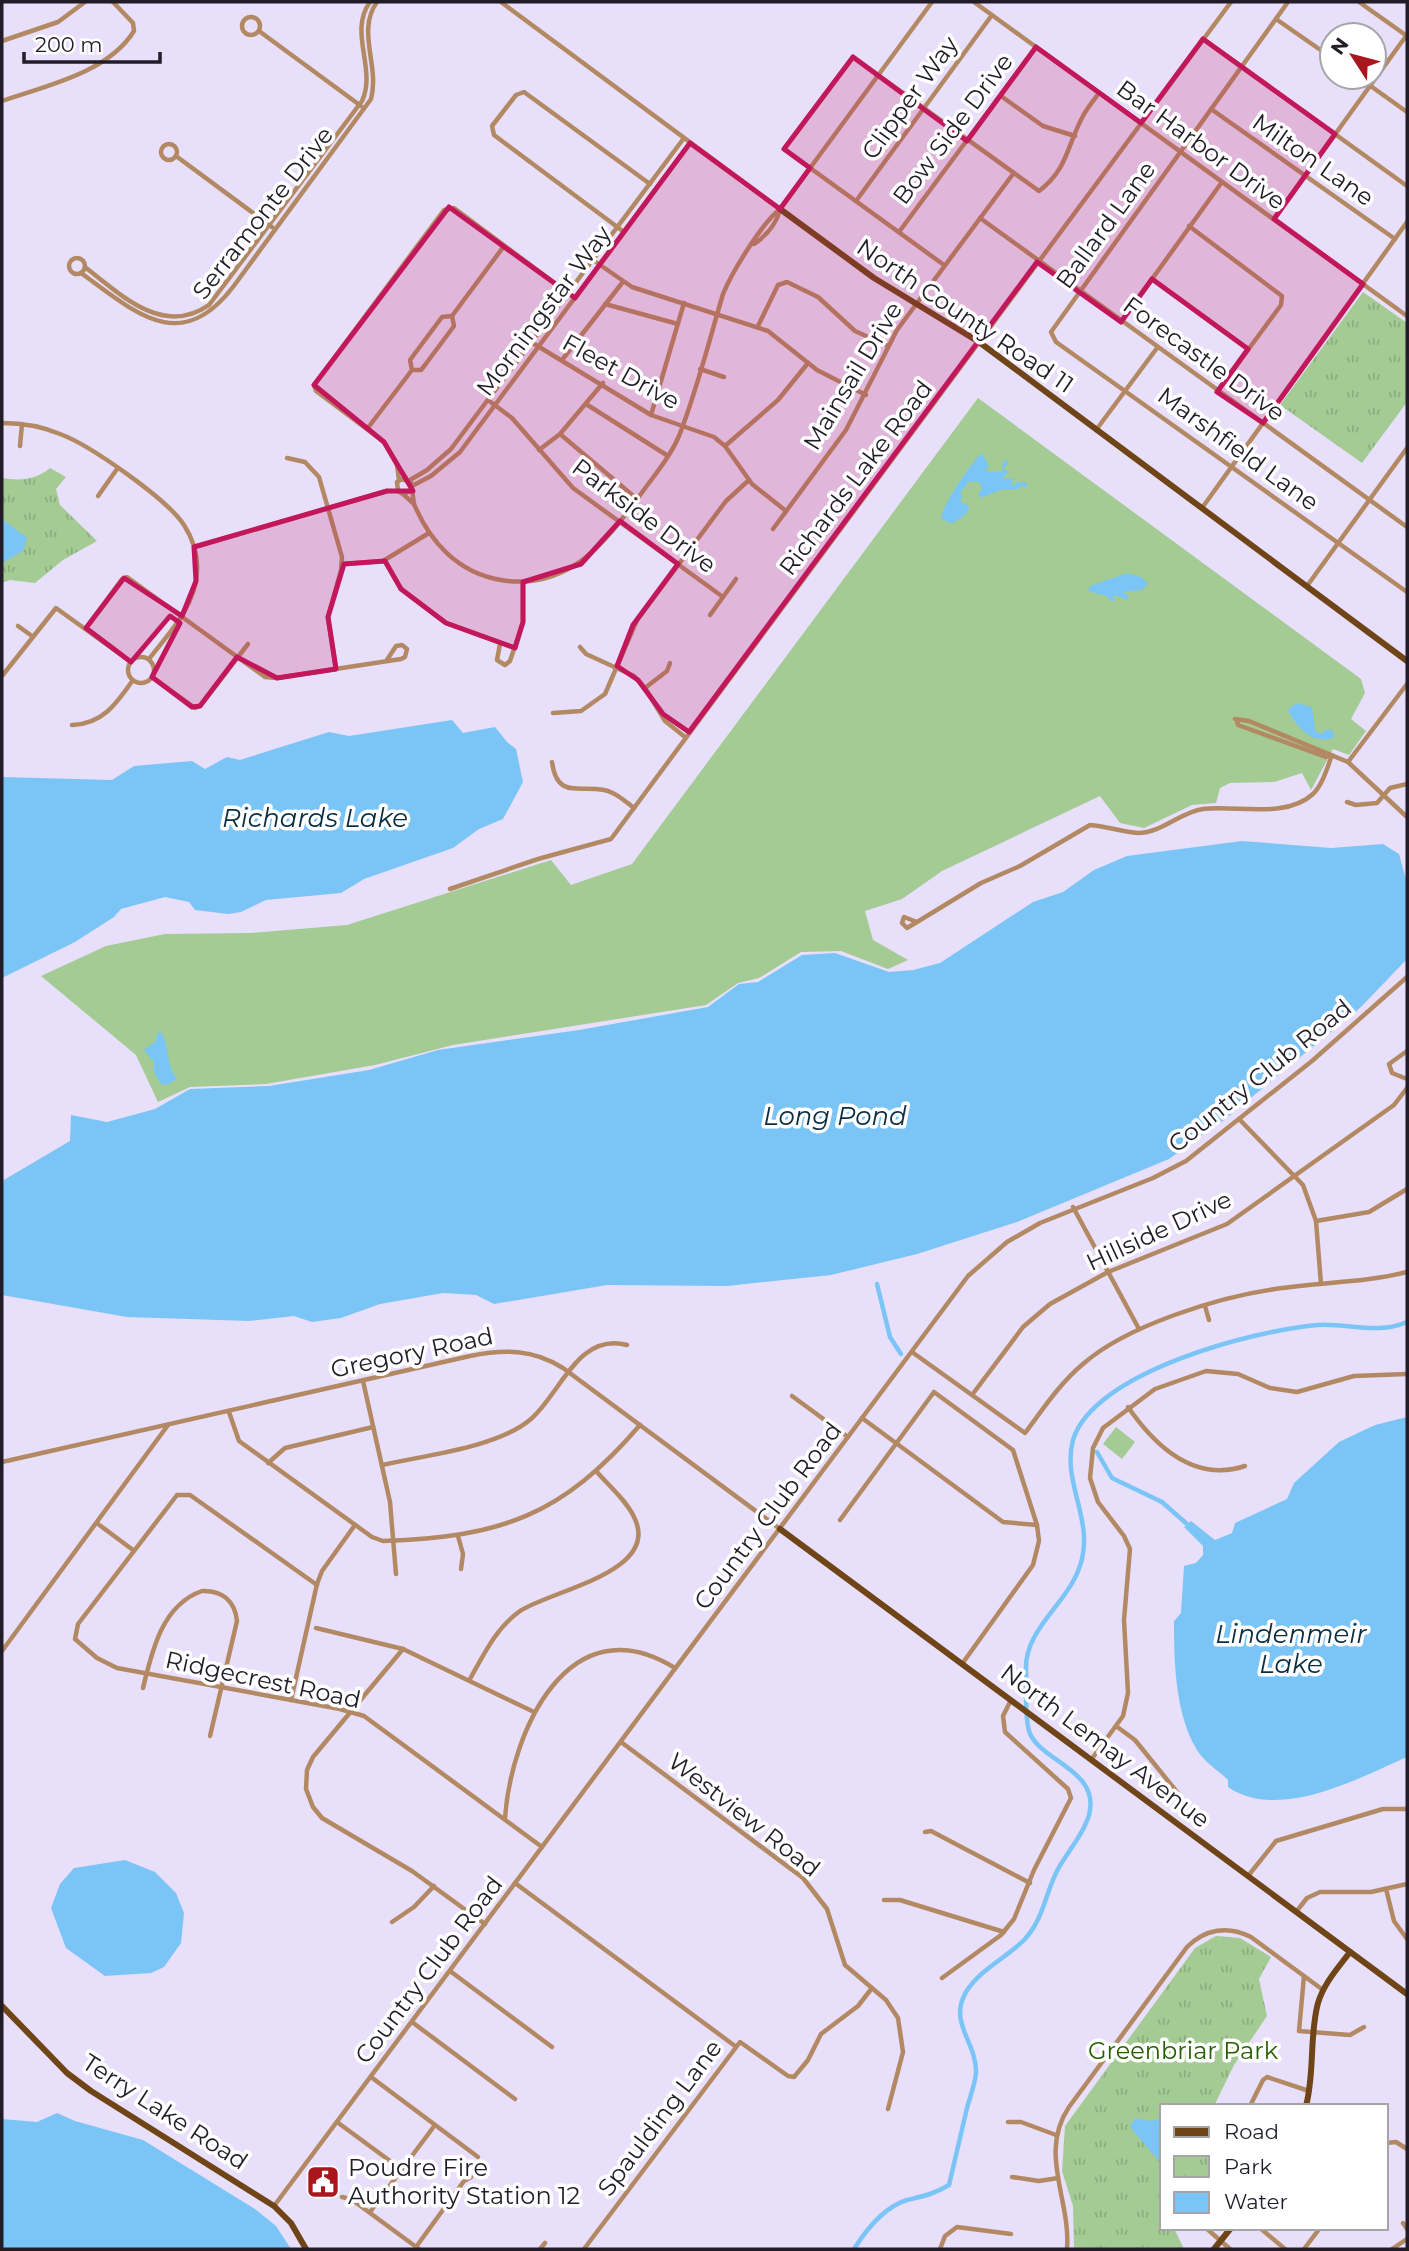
<svg xmlns="http://www.w3.org/2000/svg" width="1409" height="2251" font-family="Montserrat,sans-serif">
  <defs>
    <pattern id="park-tufts" width="24" height="20" patternUnits="userSpaceOnUse" patternTransform="scale(1.75)"><rect width="24" height="20" fill="#a3cb93"/><path d="M3 7l-1-3M5 7V3M7 7l1-3M15 17l-1-3M17 17v-4M19 17l1-3" fill="none" stroke="#8cae7f"/></pattern>
  </defs>
  <rect width="100%" height="100%" fill="#e8dffb"/>
  <g fill="#a3cb93">
    <path d="M978,398L1361,679L1365,693L1351,719L1366,731L1349,755L1333,749L1311,790L1302,773L1274,782L1230,783L1220,788L1216,803L1192,805L1144,828L1120,823L1100,796L942,871L902,899L865,911L873,940L908,960L888,969L841,951L801,952L759,978L738,983L706,1005L453,1045L375,1065L266,1084L190,1087L158,1102L136,1055L41,976L106,946L165,934L250,933L347,925L551,860L571,885L632,864Z"/>
    <path d="M1116,1427L1135,1442L1122,1459L1103,1444Z"/>
  </g>
  <g fill="url(#park-tufts)">
    <path d="M1363,292L1407,323V402L1362,463L1280,405Z"/>
    <path d="M50,468L66,477L56,489L60,505L97,541L63,560L35,583L10,580L2,583V478C21,481 36,480 50,468Z"/>
    <path d="M1216,1936L1240,1938L1271,1957L1259,1979L1267,2016L1234,2065L1214,2106H1162V2228H1174L1184,2249H1074L1073,2206L1062,2171L1065,2126L1195,1948Z"/>
  </g>
  <g fill="#7bc5f6">
    <path d="M982,453L989,466L985,471L1001,472L1004,461L1006,460L1008,464L1003,469L1009,472L1002,478L1015,479L1011,483L1015,486L1017,482L1028,483L1025,488L1021,485L1019,489L1000,490L981,498L978,494L982,488L979,482H969L960,493L963,496L960,501L970,507L964,516L951,524L941,518C942,506 972,461 982,453Z"/>
    <path d="M2,519L27,538L23,551L2,563Z"/>
    <path d="M1128,573L1143,578L1148,584L1142,590L1123,592L1129,596L1127,600L1115,595L1112,599H1117L1113,602L1106,596L1088,591L1090,586Z"/>
    <path d="M1297,703L1312,707L1315,730L1320,734L1328,729L1333,731L1334,737C1315,747 1294,726 1288,709Z"/>
    <path d="M452,720L463,733L495,727L507,742L516,749L523,782L503,819L479,829L453,848L364,879L341,893L266,900L241,912L228,914L195,910L189,902L165,897L121,909L114,917L75,942L2,978V777L112,780L134,766L192,761L205,769L227,757L240,760L329,732L349,736Z"/>
    <path d="M1242,841L1331,848L1383,844L1399,854L1407,883L1406,960L1361,1007L1224,1120L1169,1159L1017,1222L917,1254L831,1275L727,1286L607,1285L494,1304L476,1295L443,1293L380,1304L341,1318L312,1322L294,1316L249,1321L127,1317L2,1295V1181L70,1141L71,1115L107,1122L155,1109L190,1089L269,1086L369,1070L438,1050L579,1030L708,1007L739,984L758,982L802,955L835,953L889,972L913,970L940,963L1033,902L1063,892L1094,870L1127,856Z"/>
    <path d="M158,1032L162,1033C170,1050 166,1064 177,1079L167,1085L161,1084L154,1072V1062L144,1050L155,1042Z"/>
    <path d="M1407,1417V1757C1359,1778 1279,1822 1228,1787V1780C1219,1771 1203,1761 1197,1750C1175,1714 1174,1661 1174,1621L1181,1613L1184,1566L1196,1563L1203,1555V1546L1184,1527L1191,1521L1215,1540L1232,1533L1235,1523L1287,1499L1294,1483L1339,1442L1375,1425Z"/>
    <path d="M125,1860L155,1872L176,1893L184,1913L181,1943L164,1967L151,1973L105,1976L66,1948L51,1908L60,1884L74,1868Z"/>
    <path d="M57,2113L75,2121L143,2140L255,2209L276,2226L291,2249H2V2119L37,2122Z"/>
    <path d="M1135,2118L1151,2121L1162,2118V2149L1158,2160L1130,2127Z"/>
  </g>
  <g fill="none" stroke-linecap="round" stroke-linejoin="round">
    <g stroke="#7bc5f6" stroke-width="4.5">
      <path d="M877,1284L890,1337L901,1354"/>
      <path d="M1097,1452L1112,1478L1162,1502L1187,1524"/>
      <path d="M854,2249C866,2230 884,2207 907,2200C924,2196 934,2194 949,2185C955,2159 961,2134 967,2108C970,2097 975,2084 976,2073C977,2042 948,2023 966,1992C980,1969 1008,1957 1025,1939C1043,1919 1045,1896 1056,1873C1065,1854 1083,1836 1089,1815C1101,1769 1039,1762 1029,1731C1024,1713 1027,1688 1026,1670C1024,1627 1072,1602 1082,1559C1092,1517 1062,1481 1073,1440C1093,1372 1255,1330 1318,1325C1349,1323 1377,1335 1407,1322"/>
    </g>
    <g stroke="#b28963" stroke-width="4.5">
      <path d="M501,2L780,209"/>
      <path d="M974,2L1407,316"/>
      <path d="M1288,2L1051,332L1056,342L1407,592"/>
      <path d="M1359,2L1407,36"/>
      <circle cx="251" cy="26" r="9"/>
      <path d="M1276,19L1332,58"/>
      <path d="M259,31L361,106"/>
      <path d="M1203,39L1407,186"/>
      <path d="M2,41L58,22L85,2"/>
      <path d="M1358,77L1407,112"/>
      <path d="M1001,96L1043,126L1075,136"/>
      <path d="M2,101C45,86 108,73 134,31L133,23L113,2"/>
      <path d="M1211,109L1395,239"/>
      <circle cx="169" cy="152" r="8"/>
      <path d="M176,156L272,227"/>
      <path d="M856,201L992,15"/>
      <path d="M980,218L1407,527"/>
      <path d="M1274,219L1406,36"/>
      <path d="M1189,226L1282,296L1281,305L1217,392"/>
      <path d="M624,232L494,135L492,126L516,95L524,92L650,184"/>
      <path d="M899,232L1036,47"/>
      <path d="M754,244C766,236 776,224 780,210"/>
      <circle cx="77" cy="266" r="8"/>
      <path d="M593,260L632,287L768,331L817,370L866,395"/>
      <path d="M944,265L784,149L853,57L1039,191C1068,169 1067,145 1083,116C1087,108 1094,100 1099,93"/>
      <path d="M85,267C121,295 163,337 209,305L362,101C377,69 348,32 370,2"/>
      <path d="M81,273C135,312 180,356 233,287L371,99C380,66 356,31 377,2"/>
      <path d="M1152,279L1248,349"/>
      <path d="M605,304L678,324"/>
      <path d="M452,316L504,246"/>
      <path d="M1121,322L1222,182"/>
      <path d="M758,326L778,285L787,282L818,297L855,331L888,346"/>
      <path d="M531,342L651,415L714,437L725,446L752,484L786,511"/>
      <path d="M562,360L622,283"/>
      <path d="M700,369L724,377"/>
      <path d="M488,400L512,418L573,488L723,597"/>
      <path d="M586,404L668,456"/>
      <path d="M651,415L684,303"/>
      <path d="M2,423C22,423 41,426 60,434C90,445 167,499 184,525C193,539 198,555 197,571C196,606 169,633 149,659"/>
      <path d="M367,429L412,370H421L425,365L454,326L452,316L442,317L410,360L412,370"/>
      <path d="M1096,430L1157,348"/>
      <path d="M560,434L637,499"/>
      <path d="M20,446L22,424"/>
      <path d="M725,446L778,400L808,363"/>
      <path d="M539,450L560,434L603,383"/>
      <path d="M287,458L305,462L319,477L342,557L341,570L328,617L336,669"/>
      <path d="M397,465L384,442L316,391L314,385L444,210L454,208L568,293"/>
      <path d="M399,480L397,465L406,478"/>
      <path d="M410,480L427,470L451,449L684,138"/>
      <path d="M412,486L431,476L460,452L690,143"/>
      <path d="M403,494L414,504L411,482L402,479L397,482L398,491L403,494L411,491"/>
      <path d="M98,496L117,469"/>
      <path d="M414,504C430,542 458,573 501,580C567,591 603,545 638,498C652,478 669,459 679,436C697,390 709,341 723,294C732,272 762,223 780,209L932,2"/>
      <path d="M1202,508L1407,222"/>
      <path d="M773,529L846,430L897,330L1013,174"/>
      <path d="M194,547L387,491"/>
      <path d="M385,561L401,589L446,623L515,648"/>
      <path d="M343,564L383,561L429,533"/>
      <path d="M1307,586L1407,448"/>
      <path d="M710,615L736,579"/>
      <path d="M18,626L32,636"/>
      <path d="M86,628L122,579L127,577L265,677L277,678L401,659L405,657L407,649L402,645L396,646L387,660"/>
      <path d="M500,644L497,660L505,665L510,661L523,622V582"/>
      <path d="M580,647L586,654L634,676L645,688L665,721L685,737"/>
      <circle cx="141" cy="670" r="13"/>
      <path d="M2,676L56,608L131,662"/>
      <path d="M152,677L195,708L200,706L248,644"/>
      <path d="M645,688L667,671L670,663"/>
      <path d="M553,713L581,711L605,694L637,620L726,501L749,480"/>
      <path d="M664,715L689,732"/>
      <path d="M1235,719L1249,721L1348,762L1407,817"/>
      <path d="M1237,720L1238,725L1326,757L1330,755"/>
      <path d="M72,725C103,724 117,703 133,680"/>
      <path d="M552,762C557,799 578,785 604,790C615,792 625,801 634,808"/>
      <path d="M1348,762L1407,684"/>
      <path d="M1347,802L1356,805L1377,803L1390,788L1407,784"/>
      <path d="M450,889L538,859L611,839L1231,2"/>
      <path d="M917,922L907,928L902,923L904,917L917,922L981,883L1020,866L1090,825C1106,826 1122,832 1138,833C1162,833 1180,812 1203,809C1236,805 1286,819 1313,794C1323,784 1327,768 1332,755"/>
      <path d="M1407,1051L1389,1064L1392,1073L1407,1079"/>
      <path d="M1240,1120L1303,1185L1316,1221L1321,1284"/>
      <path d="M1073,1207L1139,1329"/>
      <path d="M1316,1221L1369,1212L1407,1189"/>
      <path d="M1205,1306L1209,1320"/>
      <path d="M912,1352L1025,1433C1043,1409 1060,1383 1083,1364C1126,1326 1218,1297 1275,1289C1320,1282 1363,1283 1407,1272"/>
      <path d="M363,1381L390,1502L396,1574"/>
      <path d="M972,1395L1023,1327L1050,1304L1108,1272L1227,1224L1394,1105L1407,1088"/>
      <path d="M792,1396L848,1437"/>
      <path d="M1128,1407C1155,1446 1194,1483 1245,1466"/>
      <path d="M229,1412L239,1441L372,1537L383,1541C501,1537 562,1516 640,1425"/>
      <path d="M862,1418L1003,1522L1037,1525"/>
      <path d="M2,1462L470,1356C504,1349 533,1349 563,1368L780,1529"/>
      <path d="M268,1463L285,1448L373,1427"/>
      <path d="M382,1465C426,1455 497,1448 531,1419C561,1393 578,1332 627,1345"/>
      <path d="M840,1520L934,1392L1013,1450L1037,1525L1039,1541L1033,1565L962,1664"/>
      <path d="M98,1524L133,1550"/>
      <path d="M458,1536L463,1554L461,1569"/>
      <path d="M317,1585L190,1495H177L78,1624L75,1639L97,1658L117,1668L340,1709L364,1716L542,1847"/>
      <path d="M316,1628L403,1649L534,1712"/>
      <path d="M403,1649L313,1757L307,1770L306,1789L313,1807L322,1818L412,1871L485,1924"/>
      <path d="M2,1651L168,1425"/>
      <path d="M470,1679C484,1654 496,1628 520,1611C552,1590 662,1572 634,1517C626,1500 609,1486 597,1472"/>
      <path d="M143,1688C152,1651 162,1605 202,1591C222,1590 235,1601 237,1621L210,1736"/>
      <path d="M291,1700L317,1584L322,1571L355,1525"/>
      <path d="M1116,1726L1135,1740L1181,1797"/>
      <path d="M621,1742L803,1878L827,1909L845,1965L886,2000L898,2018L903,2052L888,2109"/>
      <path d="M1091,1760L1123,1716L1128,1693L1124,1620L1130,1549L1124,1536L1098,1502L1090,1478L1093,1448L1103,1428L1155,1389L1206,1371L1238,1374L1270,1388L1297,1392L1354,1376L1407,1374"/>
      <path d="M505,1818C511,1732 569,1602 675,1668"/>
      <path d="M925,1832L931,1831L1030,1883"/>
      <path d="M1248,1876L1276,1841L1383,1809H1407"/>
      <path d="M515,1883L735,2046"/>
      <path d="M1386,1889L1394,1921L1407,1939"/>
      <path d="M884,1900H900L1004,1932"/>
      <path d="M1296,1912L1307,1898L1320,1892H1371L1407,1884"/>
      <path d="M392,1922L414,1907L434,1886"/>
      <path d="M450,1971L552,2047"/>
      <path d="M1304,1976L1299,2031L1350,2035L1364,2027"/>
      <path d="M942,1978L1001,1935L1014,1919L1034,1870L1071,1798L1068,1789L1005,1732L1003,1716L1011,1700"/>
      <path d="M412,2022L515,2099"/>
      <path d="M371,2077L478,2157"/>
      <path d="M1250,2106L1263,2080L1267,2077L1309,2091"/>
      <path d="M337,2122L401,2169"/>
      <path d="M1008,2122H1021L1056,2135"/>
      <path d="M1386,2143L1396,2142L1407,2149"/>
      <path d="M1012,2177L1039,2181L1058,2178"/>
      <path d="M342,2197L351,2199L419,2249"/>
      <path d="M274,2206L968,1276L1007,1242L1040,1223L1153,1178L1186,1161L1312,1061L1407,977"/>
      <path d="M370,2212L435,2125"/>
      <path d="M1403,2223L1407,2229"/>
      <path d="M1206,2228L1230,2249"/>
      <path d="M1260,2228L1285,2249"/>
      <path d="M416,2247L464,2181L471,2177"/>
      <path d="M540,2249L545,2243"/>
      <path d="M584,2249L740,2042L788,2076L794,2077L808,2060L821,2034L858,2006L872,1988"/>
      <path d="M940,2249L945,2236L957,2227L1011,2234"/>
      <path d="M1067,2249C1071,2200 1038,2153 1069,2107L1187,1947C1205,1929 1228,1925 1251,1937L1323,1990"/>
      <path d="M1304,2249L1320,2228"/>
      <path d="M1392,2249L1407,2239"/>
    </g>
    <g stroke="#6f4518" stroke-width="6">
      <path d="M780,209L874,278L979,342L1407,661"/>
      <path d="M780,1529L1407,1994"/>
      <path d="M2,2006L67,2073L91,2091L274,2206L291,2223L306,2249"/>
      <path d="M1306,2106C1315,2072 1309,2036 1318,2003C1324,1983 1338,1968 1350,1952"/>
      <path d="M1214,2249L1231,2228"/>
    </g>
  </g>
  <path fill="#c2185b" fill-opacity="0.2" stroke="#c2185b" stroke-width="5" stroke-linejoin="round" d="M1203,39L1335,134L1274,219L1363,284L1263,423L1217,392L1248,349L1152,279L1121,322L1037,262L689,732L663,714L638,680L617,666L633,625L678,564L620,521L581,564L523,582V622L515,648L446,623L401,589L385,561L344,564L328,617L336,669L277,678L237,657L200,706L192,707L152,677L180,623L170,616L131,662L86,628L124,578L182,616L196,581L194,547L387,491H413L384,442L314,385L449,207L575,298L690,143L780,209L810,168L784,149L853,57L967,141L1036,47L1141,123Z"/>
  <defs>
    <symbol id="civic-square" viewBox="-11 -11 22 22"><rect x="-9" y="-9" width="18" height="18" rx="4" fill="#aa161e" stroke="#fff"/><path d="M-.6-6.5H3V-4.5H.6V-3L4-1V1h2V6H-6V1h2V-1L-.6-3ZM-1.2 2.5V6h2.4V2.5Z" fill="#fff"/></symbol>
  </defs>
  <g fill-rule="evenodd">
    <use href="#civic-square" x="304" y="2163" width="38" height="38"/>
  </g>
  <g text-anchor="middle" stroke-width="7" stroke-linejoin="round" paint-order="stroke">
    <g font-size="24" fill="#211c28" stroke="#fff">
      <text transform="translate(910 98) rotate(-54)" y="8">Clipper Way</text>
      <text transform="translate(953 129) rotate(-53)" y="8">Bow Side Drive</text>
      <text transform="translate(1201 145) rotate(36)" y="8">Bar Harbor Drive</text>
      <text transform="translate(1313 160) rotate(35)" y="8">Milton Lane</text>
      <text transform="translate(263 213) rotate(-52)" y="8">Serramonte Drive</text>
      <text transform="translate(1106 225) rotate(-54)" y="8">Ballard Lane</text>
      <text transform="translate(544 311) rotate(-53)" y="8">Morningstar Way</text>
      <text transform="translate(965 316) rotate(34)" y="8">North County Road 11</text>
      <text transform="translate(1204 359) rotate(36)" y="8">Forecastle Drive</text>
      <text transform="translate(621 372) rotate(29)" y="8">Fleet Drive</text>
      <text transform="translate(853 376) rotate(-59)" y="8">Mainsail Drive</text>
      <text transform="translate(1238 449) rotate(36)" y="8">Marshfield Lane</text>
      <text transform="translate(856 478) rotate(-53)" y="8">Richards Lake Road</text>
      <text transform="translate(644 516) rotate(37)" y="8">Parkside Drive</text>
      <text transform="translate(1260 1076) rotate(-39)" y="8">Country Club Road</text>
      <text transform="translate(1159 1231) rotate(-25)" y="8">Hillside Drive</text>
      <text transform="translate(412 1353) rotate(-12)" y="8">Gregory Road</text>
      <text transform="translate(768 1516) rotate(-53)" y="8">Country Club Road</text>
      <text transform="translate(263 1680) rotate(12)" y="8">Ridgecrest Road</text>
      <text transform="translate(1105 1746) rotate(37)" y="8">North Lemay Avenue</text>
      <text transform="translate(744 1815) rotate(38)" y="8">Westview Road</text>
      <text transform="translate(429 1970) rotate(-53)" y="8">Country Club Road</text>
      <text transform="translate(165 2112) rotate(33)" y="8">Terry Lake Road</text>
      <text transform="translate(660 2118) rotate(-53)" y="8">Spaulding Lane</text>
    </g>
    <g font-size="24" fill="#275f00" stroke="#fff">
      <text x="1183" y="2059">Greenbriar Park</text>
    </g>
    <g font-size="24" fill="#211c28" stroke="#fff" text-anchor="start">
      <text x="348" y="2176">Poudre Fire<tspan x="348" dy="28">Authority Station 12</tspan></text>
    </g>
    <g font-size="26" font-style="italic" fill="#0b2d41" stroke="#fff">
      <text x="315" y="827">Richards Lake</text>
      <text x="835" y="1125">Long Pond</text>
      <text x="1291" y="1643">Lindenmeir<tspan x="1291" dy="30">Lake</tspan></text>
    </g>
  </g>
  <rect width="1409" height="2251" fill="none" stroke="#211c28" stroke-width="7"/>
  <rect x="1160" y="2104" width="228" height="126" fill="#ffffff" stroke="#a6a4a9" stroke-width="2"/>
  <rect x="1174" y="2127" width="35" height="10" fill="#6f4518" stroke="#a6a4a9" stroke-width="2"/>
  <text x="1224" y="2139" font-size="21" fill="#211c28">Road</text>
  <rect x="1174" y="2156" width="35" height="21" fill="url(#park-tufts)" stroke="#a6a4a9" stroke-width="2"/>
  <text x="1224" y="2174" font-size="21" fill="#211c28">Park</text>
  <rect x="1174" y="2192" width="35" height="21" fill="#7bc5f6" stroke="#a6a4a9" stroke-width="2"/>
  <text x="1224" y="2209" font-size="21" fill="#211c28">Water</text>
  <g transform="translate(1353 56) rotate(306)"><circle r="33" fill="#ffffff" stroke="#a6a4a9" stroke-width="2"/>
  <path d="M0-5L12 26L0 18L-12 26Z" fill="#aa161e"/>
  <text y="-10" font-size="19" font-weight="bold" text-anchor="middle" fill="#211c28">N</text>
  </g>
  <path d="M24 52v10h136v-10" fill="none" stroke="#211c28" stroke-width="3.5"/>
  <text x="35" y="52" font-size="21" fill="#211c28" stroke="#ffffff" stroke-width="5" paint-order="stroke">200 m</text>
</svg>
